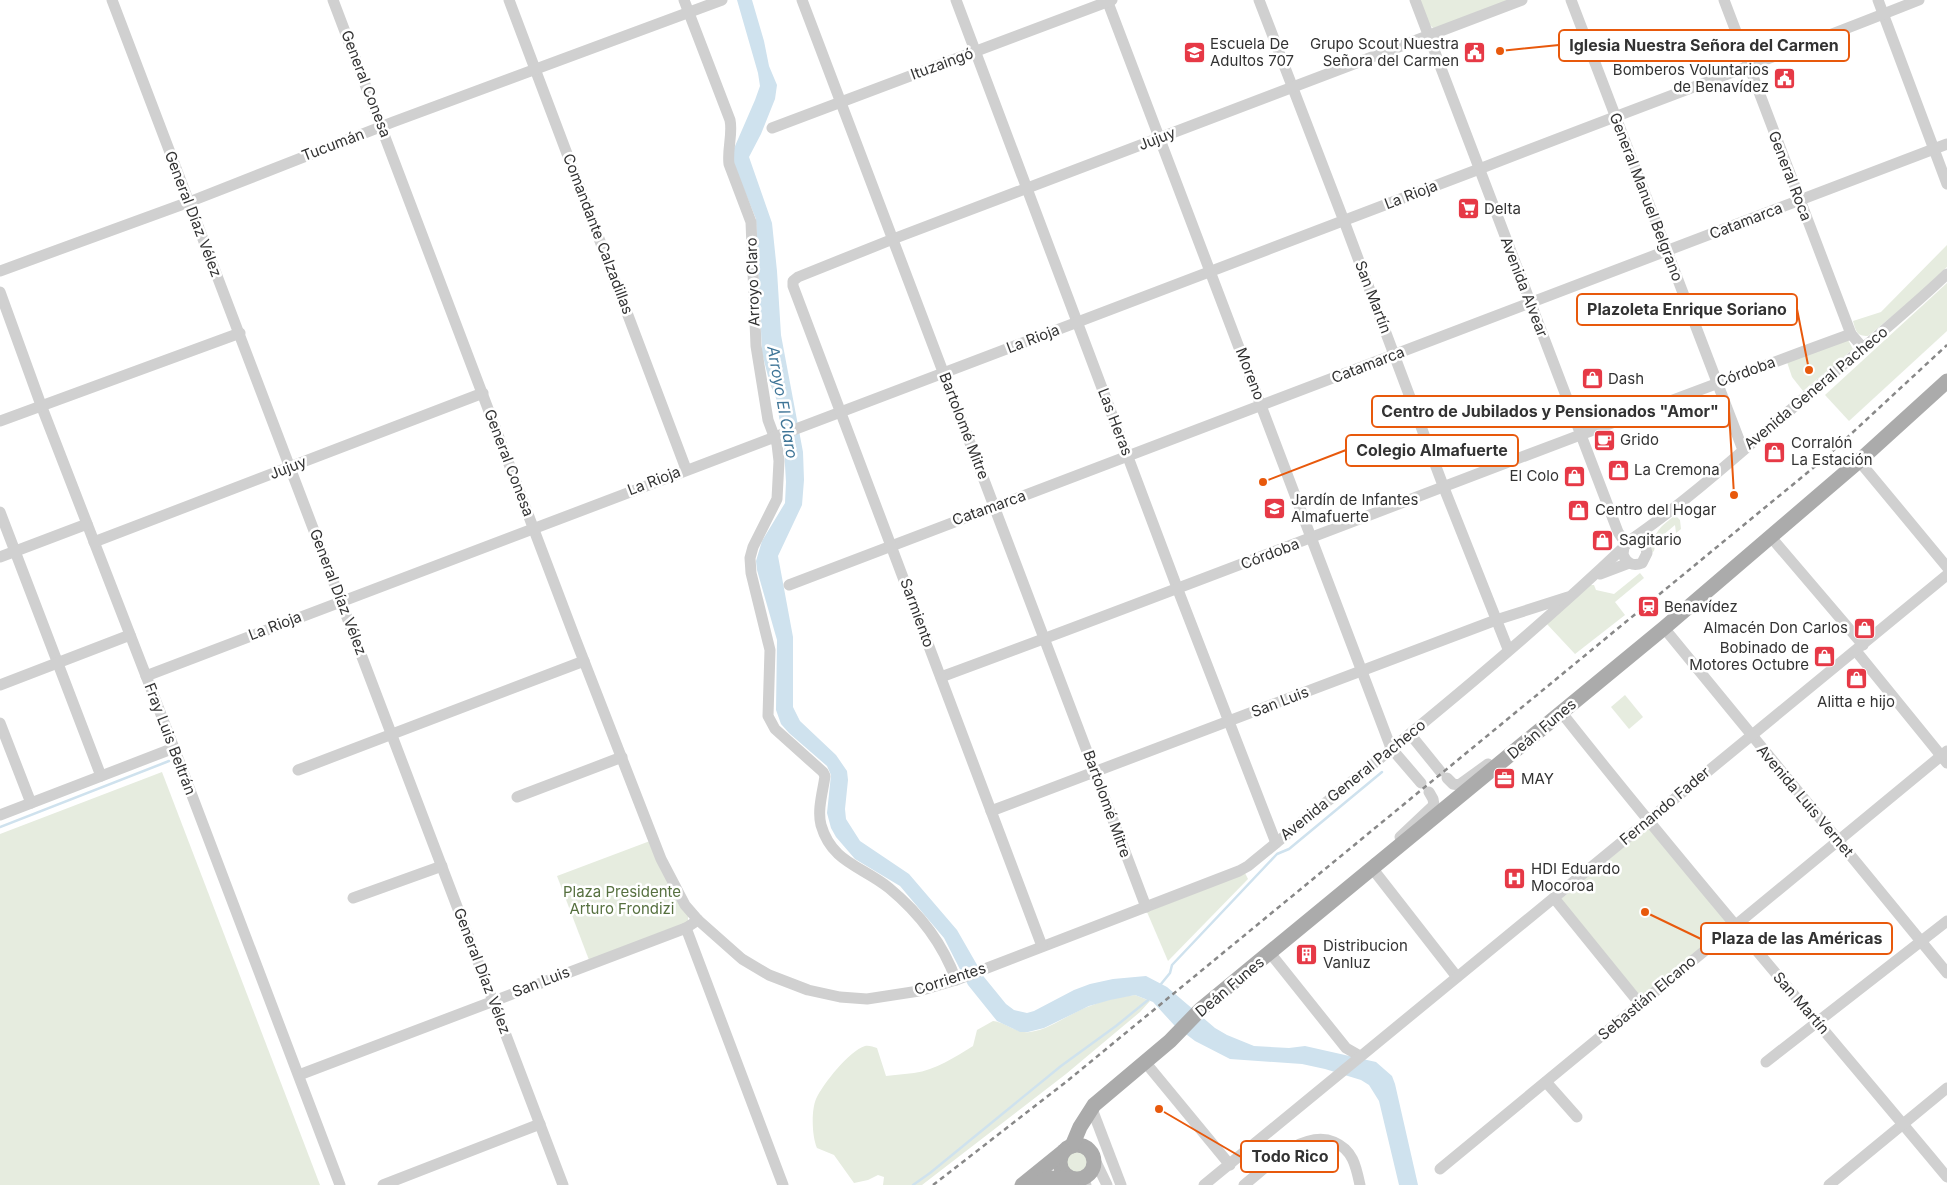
<svg xmlns="http://www.w3.org/2000/svg" width="1947" height="1185" font-family="Inter,sans-serif">
  <rect width="100%" height="100%" fill="#fff"/>
  <g fill="#e6ecdf">
    <path d="M1420,0H1511L1434,29L1429,24Z"/>
    <path d="M1947,245V267L1913,299L1868,336C1857,336 1856,332 1853,321L1881,312Z"/>
    <path d="M1947,283V331L1849,421L1825,395Z"/>
    <path d="M1848,340L1853,349L1803,391L1792,377L1787,362Z"/>
    <path d="M1673,517H1677L1680,520L1681,529L1676,533L1675,525L1656,541L1654,551L1650,554C1654,534 1657,529 1673,517Z"/>
    <path d="M1640,573L1644,578L1615,602L1625,615L1575,654L1546,623L1590,585H1594L1596,590L1614,594Z"/>
    <path d="M1625,695L1643,717L1629,729L1611,707Z"/>
    <path d="M162,772L320,1185H0V834Z"/>
    <path d="M1647,828L1650,829L1727,922L1728,926L1644,997L1640,996L1561,899Z"/>
    <path d="M650,841L688,916V923L589,960L557,876Z"/>
    <path d="M1245,873L1248,879L1168,961L1147,912Z"/>
    <path d="M1135,995L1150,1001L1140,1012L1066,1074L922,1185H883L884,1177L878,1175L868,1180L854,1183L834,1155L817,1148C812,1137 811,1111 816,1099C823,1084 849,1051 865,1046C869,1045 873,1047 877,1048L886,1076C895,1075 905,1074 914,1073C936,1070 955,1057 973,1046L977,1030L993,1021C1006,1022 1016,1034 1030,1032C1052,1029 1069,1013 1090,1006C1104,1000 1119,997 1135,995Z"/>
    <circle cx="1077" cy="1163" r="12"/>
  </g>
  <path fill="#cfe2ee" d="M737,0H752L764,41L769,66L777,85L775,99L761,134L749,157L772,223L777,271L781,335L803,452L804,480L802,505L778,556L793,637V707L800,721L836,755L847,771L848,780L845,809L846,819L860,841L909,874L957,930L984,977L1006,1004L1014,1010L1027,1013L1034,1011L1074,990L1090,984L1113,979L1146,976L1167,987L1215,1028L1227,1035L1254,1046L1289,1048L1305,1046L1376,1062L1392,1076L1395,1084L1418,1185H1399L1379,1101L1369,1085L1361,1080L1325,1069L1302,1064L1230,1059L1195,1041L1174,1025L1153,1002L1135,995L1110,1000L1089,1006L1044,1028L1028,1032H1020L997,1021L968,985L944,938L900,886L855,859L836,837L831,828L827,813L831,775L827,766L789,733L781,724L776,710L777,640L757,570L756,561L762,541L785,503L786,482L784,448L776,398L770,384L762,353L756,219L732,160V153L755,100L760,86L758,73Z"/>
  <g fill="none" stroke-linecap="round" stroke-linejoin="round">
    <g stroke="#cfe2ee" stroke-width="2.5">
      <path d="M0,827L169,761"/>
      <path d="M1161,984L1170,973L1172,965L1277,854L1289,849L1382,772"/>
      <path d="M913,1185L930,1173L1061,1066L1116,1026L1148,1000"/>
    </g>
    <g stroke="#d0d0d0" stroke-width="11">
      <path d="M112,0L563,1185"/>
      <path d="M333,0L575,638L661,859L685,905L698,920L742,959L769,975L808,990L840,997L867,999L919,991L956,980L1239,871L1248,866C1375,762 1505,660 1624,547"/>
      <path d="M509,0L686,469"/>
      <path d="M684,0L730,120C733,134 727,149 729,164L751,222L756,346L768,420L777,444L779,461L777,499L753,547L750,558L751,573L770,650L768,716L775,729L823,772L825,776C823,791 817,810 821,825C832,863 862,866 889,888C918,912 943,944 956,980"/>
      <path d="M802,0L1146,907"/>
      <path d="M956,0L1178,590L1276,843"/>
      <path d="M1107,0L1391,748L1421,783"/>
      <path d="M1259,0L1344,221L1444,488L1508,649"/>
      <path d="M1415,0L1618,532L1626,544"/>
      <path d="M1571,0L1743,450"/>
      <path d="M1724,0L1851,334L1863,348"/>
      <path d="M1878,0L1947,184"/>
      <path d="M772,128L1112,0"/>
      <path d="M0,271L189,202L393,122L722,0"/>
      <path d="M0,292L41,405L174,748L340,1185"/>
      <path d="M0,421L240,333"/>
      <path d="M1859,461L1947,567"/>
      <path d="M0,512L101,776"/>
      <path d="M1770,536L1863,645"/>
      <path d="M1629,541L1638,540L1645,545L1647,553L1642,563C1633,567 1626,563 1623,554L1624,547L1629,541C1693,497 1750,444 1809,394C1855,354 1903,316 1947,274"/>
      <path d="M94,542L483,393"/>
      <path d="M0,557L87,524"/>
      <path d="M1600,574L1629,563"/>
      <path d="M789,585L1947,144"/>
      <path d="M1664,628L1947,973"/>
      <path d="M1856,651L1947,763"/>
      <path d="M146,676C588,505 1032,341 1474,171C1622,113 1771,59 1919,0"/>
      <path d="M941,677C1245,565 1546,445 1851,334"/>
      <path d="M0,685L130,635"/>
      <path d="M1561,712C1686,870 1818,1022 1947,1177"/>
      <path d="M0,723L31,803"/>
      <path d="M1410,734L1440,771"/>
      <path d="M298,770L584,661"/>
      <path d="M1447,778L1453,784L1459,785L1488,764"/>
      <path d="M517,797L622,757"/>
      <path d="M991,811L1496,620L1568,597"/>
      <path d="M0,815L174,748"/>
      <path d="M1400,837L1434,805L1433,799L1429,792"/>
      <path d="M1375,863L1372,868L1457,977"/>
      <path d="M353,898L442,866"/>
      <path d="M1554,898L1640,1004"/>
      <path d="M686,928L783,1185"/>
      <path d="M1042,946L793,286V281L798,277L893,239L1522,0"/>
      <path d="M1270,953L1346,1048L1360,1056"/>
      <path d="M1145,1062L1230,1165"/>
      <path d="M1766,1062L1947,921"/>
      <path d="M299,1075L686,928L698,920"/>
      <path d="M1546,1082L1577,1117"/>
      <path d="M1092,1109L1121,1185"/>
      <path d="M1093,1156L1107,1185"/>
      <path d="M1440,1169L1947,751"/>
      <path d="M1081,1179L1086,1185"/>
      <path d="M383,1185L540,1124"/>
      <path d="M1204,1185L1947,575"/>
      <path d="M1244,1185C1267,1167 1303,1129 1334,1142C1353,1150 1356,1166 1360,1185"/>
      <path d="M1829,1185L1947,1088"/>
    </g>
    <g stroke="#ababab" stroke-width="15">
      <circle cx="1077" cy="1162" r="17"/>
      <path d="M1072,1146L1080,1127L1094,1105L1170,1041L1201,1009L1664,628L1859,461L1947,381"/>
      <path d="M1022,1185L1064,1151"/>
      <path d="M1033,1185L1050,1178L1073,1179"/>
    </g>
    <path stroke="#888" stroke-width="2.5" stroke-dasharray="5 4" stroke-linecap="butt" d="M933,1185L1066,1082L1824,459L1947,345"/>
  </g>
  <defs>
    <symbol id="school-square" viewBox="-11 -11 22 22"><rect x="-9" y="-9" width="18" height="18" rx="4" fill="#e63946" stroke="#fff"/><path d="M0-5L7-2L0 1L-7-2ZM-4 1L0 2.5L4 1V4Q0 6-4 4Z" fill="#fff"/></symbol>
    <symbol id="civic-square" viewBox="-11 -11 22 22"><rect x="-9" y="-9" width="18" height="18" rx="4" fill="#e63946" stroke="#fff"/><path d="M-.6-6.5H3V-4.5H.6V-3L4-1V1h2V6H-6V1h2V-1L-.6-3ZM-1.2 2.5V6h2.4V2.5Z" fill="#fff"/></symbol>
    <symbol id="supermarket-square" viewBox="-11 -11 22 22"><rect x="-9" y="-9" width="18" height="18" rx="4" fill="#e63946" stroke="#fff"/><path d="M-6-5.5h2.5l.6 2H6L4.5 2H-2.5L-4.4-4H-6ZM-1.5 3.2a1.3 1.3 0 1 0 .1 0ZM3 3.2a1.3 1.3 0 1 0 .1 0Z" fill="#fff"/></symbol>
    <symbol id="shop-square" viewBox="-11 -11 22 22"><rect x="-9" y="-9" width="18" height="18" rx="4" fill="#e63946" stroke="#fff"/><path d="M-5-2.5h2.3a2.7 3.5 0 0 1 5.4 0H5L5.5 6h-11ZM-1.5-2.5h3a1.5 2.3 0 0 0-3 0Z" fill="#fff"/></symbol>
    <symbol id="cafe-square" viewBox="-11 -11 22 22"><rect x="-9" y="-9" width="18" height="18" rx="4" fill="#e63946" stroke="#fff"/><path d="M-5.5-4.5H6V0H3Q3 3.5 0 3.5H-2.5Q-5.5 3.5-5.5 0ZM3-3.2v2h1.7v-2ZM-6 4.5H4V6H-6Z" fill="#fff"/></symbol>
    <symbol id="station-square" viewBox="-11 -11 22 22"><rect x="-9" y="-9" width="18" height="18" rx="4" fill="#e63946" stroke="#fff"/><path d="M-3-6H3Q5-6 5-4V2Q5 4 3 4L4.5 6H3L1.5 4h-3L-3 6H-4.5L-3 4Q-5 4-5 2V-4Q-5-6-3-6ZM-3.5-4v3h7v-3ZM-3.5 1v1.5H-2V1ZM2 1v1.5H3.5V1Z" fill="#fff"/></symbol>
    <symbol id="office-square" viewBox="-11 -11 22 22"><rect x="-9" y="-9" width="18" height="18" rx="4" fill="#e63946" stroke="#fff"/><path d="M-6-3h4V-5.5h4V-3h4V5H-6ZM-1-4.5V-3h2v-1.5ZM-6 0V1H6V0Z" fill="#fff"/></symbol>
    <symbol id="hospital-square" viewBox="-11 -11 22 22"><rect x="-9" y="-9" width="18" height="18" rx="4" fill="#e63946" stroke="#fff"/><path d="M-5-5h3v3.5h4V-5h3V5h-3V1.5h-4V5h-3Z" fill="#fff"/></symbol>
    <symbol id="building-square" viewBox="-11 -11 22 22"><rect x="-9" y="-9" width="18" height="18" rx="4" fill="#e63946" stroke="#fff"/><path d="M-4-6H4V6H1V3H-1V6H-4ZM-2.5-4.3h1.7v1.8h-1.7ZM.8-4.3h1.7v1.8H.8ZM-2.5-1h1.7V.8h-1.7ZM.8-1h1.7V.8H.8Z" fill="#fff"/></symbol>
  </defs>
  <g fill-rule="evenodd">
    <use href="#school-square" x="1182" y="40" width="25" height="25"/>
    <use href="#civic-square" x="1462" y="40" width="25" height="25"/>
    <use href="#civic-square" x="1772" y="66" width="25" height="25"/>
    <use href="#supermarket-square" x="1456" y="196" width="25" height="25"/>
    <use href="#shop-square" x="1580" y="366" width="25" height="25"/>
    <use href="#cafe-square" x="1592" y="428" width="25" height="25"/>
    <use href="#shop-square" x="1762" y="440" width="25" height="25"/>
    <use href="#shop-square" x="1606" y="458" width="25" height="25"/>
    <use href="#shop-square" x="1562" y="464" width="25" height="25"/>
    <use href="#school-square" x="1262" y="496" width="25" height="25"/>
    <use href="#shop-square" x="1566" y="498" width="25" height="25"/>
    <use href="#shop-square" x="1590" y="528" width="25" height="25"/>
    <use href="#station-square" x="1636" y="594" width="25" height="25"/>
    <use href="#shop-square" x="1852" y="616" width="25" height="25"/>
    <use href="#shop-square" x="1812" y="644" width="25" height="25"/>
    <use href="#shop-square" x="1844" y="666" width="25" height="25"/>
    <use href="#office-square" x="1492" y="766" width="25" height="25"/>
    <use href="#hospital-square" x="1502" y="866" width="25" height="25"/>
    <use href="#building-square" x="1294" y="942" width="25" height="25"/>
  </g>
  <g text-anchor="middle" stroke-width="5" stroke-linejoin="round" paint-order="stroke">
    <g font-size="15" fill="#333" stroke="#fff" text-anchor="start">
      <text x="1210" y="49">Escuela De<tspan x="1210" dy="17">Adultos 707</tspan></text>
      <text x="1459" y="49" text-anchor="end">Grupo Scout Nuestra<tspan x="1459" dy="17">Señora del Carmen</tspan></text>
      <text x="1769" y="75" text-anchor="end">Bomberos Voluntarios<tspan x="1769" dy="17">de Benavídez</tspan></text>
      <text x="1484" y="214">Delta</text>
      <text x="1608" y="384">Dash</text>
      <text x="1620" y="445">Grido</text>
      <text x="1791" y="448">Corralón<tspan x="1791" dy="17">La Estación</tspan></text>
      <text x="1634" y="475">La Cremona</text>
      <text x="1559" y="481" text-anchor="end">El Colo</text>
      <text x="1291" y="505">Jardín de Infantes<tspan x="1291" dy="17">Almafuerte</tspan></text>
      <text x="1595" y="515">Centro del Hogar</text>
      <text x="1619" y="545">Sagitario</text>
      <text x="1664" y="612">Benavídez</text>
      <text x="1848" y="633" text-anchor="end">Almacén Don Carlos</text>
      <text x="1809" y="653" text-anchor="end">Bobinado de<tspan x="1809" dy="17">Motores Octubre</tspan></text>
      <text x="1856" y="707" text-anchor="middle">Alitta e hijo</text>
      <text x="1521" y="784">MAY</text>
      <text x="1531" y="874">HDI Eduardo<tspan x="1531" dy="17">Mocoroa</tspan></text>
      <text x="1323" y="951">Distribucion<tspan x="1323" dy="17">Vanluz</tspan></text>
    </g>
    <g font-size="15" fill="#333" stroke="#fff">
      <text transform="translate(942 64) rotate(-20)" y="5">Ituzaingó</text>
      <text transform="translate(366 84) rotate(69)" y="5">General Conesa</text>
      <text transform="translate(1157 139) rotate(-21)" y="5">Jujuy</text>
      <text transform="translate(333 145) rotate(-21)" y="5">Tucumán</text>
      <text transform="translate(1790 176) rotate(69)" y="5">General Roca</text>
      <text transform="translate(1411 195) rotate(-21)" y="5">La Rioja</text>
      <text transform="translate(1646 197) rotate(69)" y="5">General Manuel Belgrano</text>
      <text transform="translate(193 214) rotate(69)" y="5">General Díaz Vélez</text>
      <text transform="translate(1746 221) rotate(-21)" y="5">Catamarca</text>
      <text transform="translate(598 234) rotate(69)" y="5">Comandante Calzadillas</text>
      <text transform="translate(753 282) rotate(-92)" y="5">Arroyo Claro</text>
      <text transform="translate(1524 287) rotate(69)" y="5">Avenida Alvear</text>
      <text transform="translate(1373 297) rotate(69)" y="5">San Martín</text>
      <text transform="translate(1033 339) rotate(-21)" y="5">La Rioja</text>
      <text transform="translate(1368 365) rotate(-21)" y="5">Catamarca</text>
      <text transform="translate(1746 372) rotate(-20)" y="5">Córdoba</text>
      <text transform="translate(1250 374) rotate(69)" y="5">Moreno</text>
      <text transform="translate(1816 388) rotate(-40)" y="5">Avenida General Pacheco</text>
      <text transform="translate(1115 422) rotate(69)" y="5">Las Heras</text>
      <text transform="translate(964 426) rotate(69)" y="5">Bartolomé Mitre</text>
      <text transform="translate(509 463) rotate(69)" y="5">General Conesa</text>
      <text transform="translate(288 468) rotate(-21)" y="5">Jujuy</text>
      <text transform="translate(654 481) rotate(-21)" y="5">La Rioja</text>
      <text transform="translate(989 508) rotate(-20)" y="5">Catamarca</text>
      <text transform="translate(1270 554) rotate(-21)" y="5">Córdoba</text>
      <text transform="translate(338 592) rotate(69)" y="5">General Díaz Vélez</text>
      <text transform="translate(917 613) rotate(70)" y="5">Sarmiento</text>
      <text transform="translate(275 626) rotate(-21)" y="5">La Rioja</text>
      <text transform="translate(1280 702) rotate(-21)" y="5">San Luis</text>
      <text transform="translate(1542 729) rotate(-40)" y="5">Deán Funes</text>
      <text transform="translate(170 739) rotate(69)" y="5">Fray Luis Beltrán</text>
      <text transform="translate(1353 780) rotate(-39)" y="5">Avenida General Pacheco</text>
      <text transform="translate(1805 801) rotate(50)" y="5">Avenida Luis Vernet</text>
      <text transform="translate(1107 804) rotate(70)" y="5">Bartolomé Mitre</text>
      <text transform="translate(1665 806) rotate(-40)" y="5">Fernando Fader</text>
      <text transform="translate(482 971) rotate(69)" y="5">General Díaz Vélez</text>
      <text transform="translate(950 979) rotate(-18)" y="5">Corrientes</text>
      <text transform="translate(541 982) rotate(-21)" y="5">San Luis</text>
      <text transform="translate(1230 987) rotate(-40)" y="5">Deán Funes</text>
      <text transform="translate(1647 998) rotate(-40)" y="5">Sebastián Elcano</text>
      <text transform="translate(1801 1003) rotate(49)" y="5">San Martín</text>
    </g>
    <g font-size="15" fill="#56703f" stroke="#fff">
      <text x="622" y="897">Plaza Presidente<tspan x="622" dy="17">Arturo Frondizi</tspan></text>
    </g>
    <g font-size="16" font-style="italic" fill="#3f7597" stroke="#fff">
      <text transform="translate(783 402) rotate(80)" y="6">Arroyo El Claro</text>
    </g>
  </g>
  <path fill="none" stroke="#e8590c" stroke-width="2" d="M1500 51L1559 45M1809 370L1797 309M1734 495L1729 411M1263 482L1346 450M1645 912L1701 939M1159 1109L1241 1157"/>
  <g fill="#e8590c" stroke="#fff" stroke-width="2">
    <circle cx="1500" cy="51" r="5"/>
    <circle cx="1809" cy="370" r="5"/>
    <circle cx="1734" cy="495" r="5"/>
    <circle cx="1263" cy="482" r="5"/>
    <circle cx="1645" cy="912" r="5"/>
    <circle cx="1159" cy="1109" r="5"/>
  </g>
  <g fill="#fff" stroke="#e8590c" stroke-width="2">
    <rect x="1559" y="30" width="290" height="31" rx="5"/>
    <rect x="1577" y="294" width="220" height="31" rx="5"/>
    <rect x="1372" y="396" width="357" height="31" rx="5"/>
    <rect x="1346" y="435" width="172" height="31" rx="5"/>
    <rect x="1701" y="923" width="191" height="31" rx="5"/>
    <rect x="1241" y="1141" width="97" height="31" rx="5"/>
  </g>
  <g font-size="16" text-anchor="middle" font-weight="bold" fill="#333">
    <text x="1704" y="51">Iglesia Nuestra Señora del Carmen</text>
    <text x="1687" y="315">Plazoleta Enrique Soriano</text>
    <text x="1550" y="417">Centro de Jubilados y Pensionados "Amor"</text>
    <text x="1432" y="456">Colegio Almafuerte</text>
    <text x="1797" y="944">Plaza de las Américas</text>
    <text x="1290" y="1162">Todo Rico</text>
  </g>
</svg>
